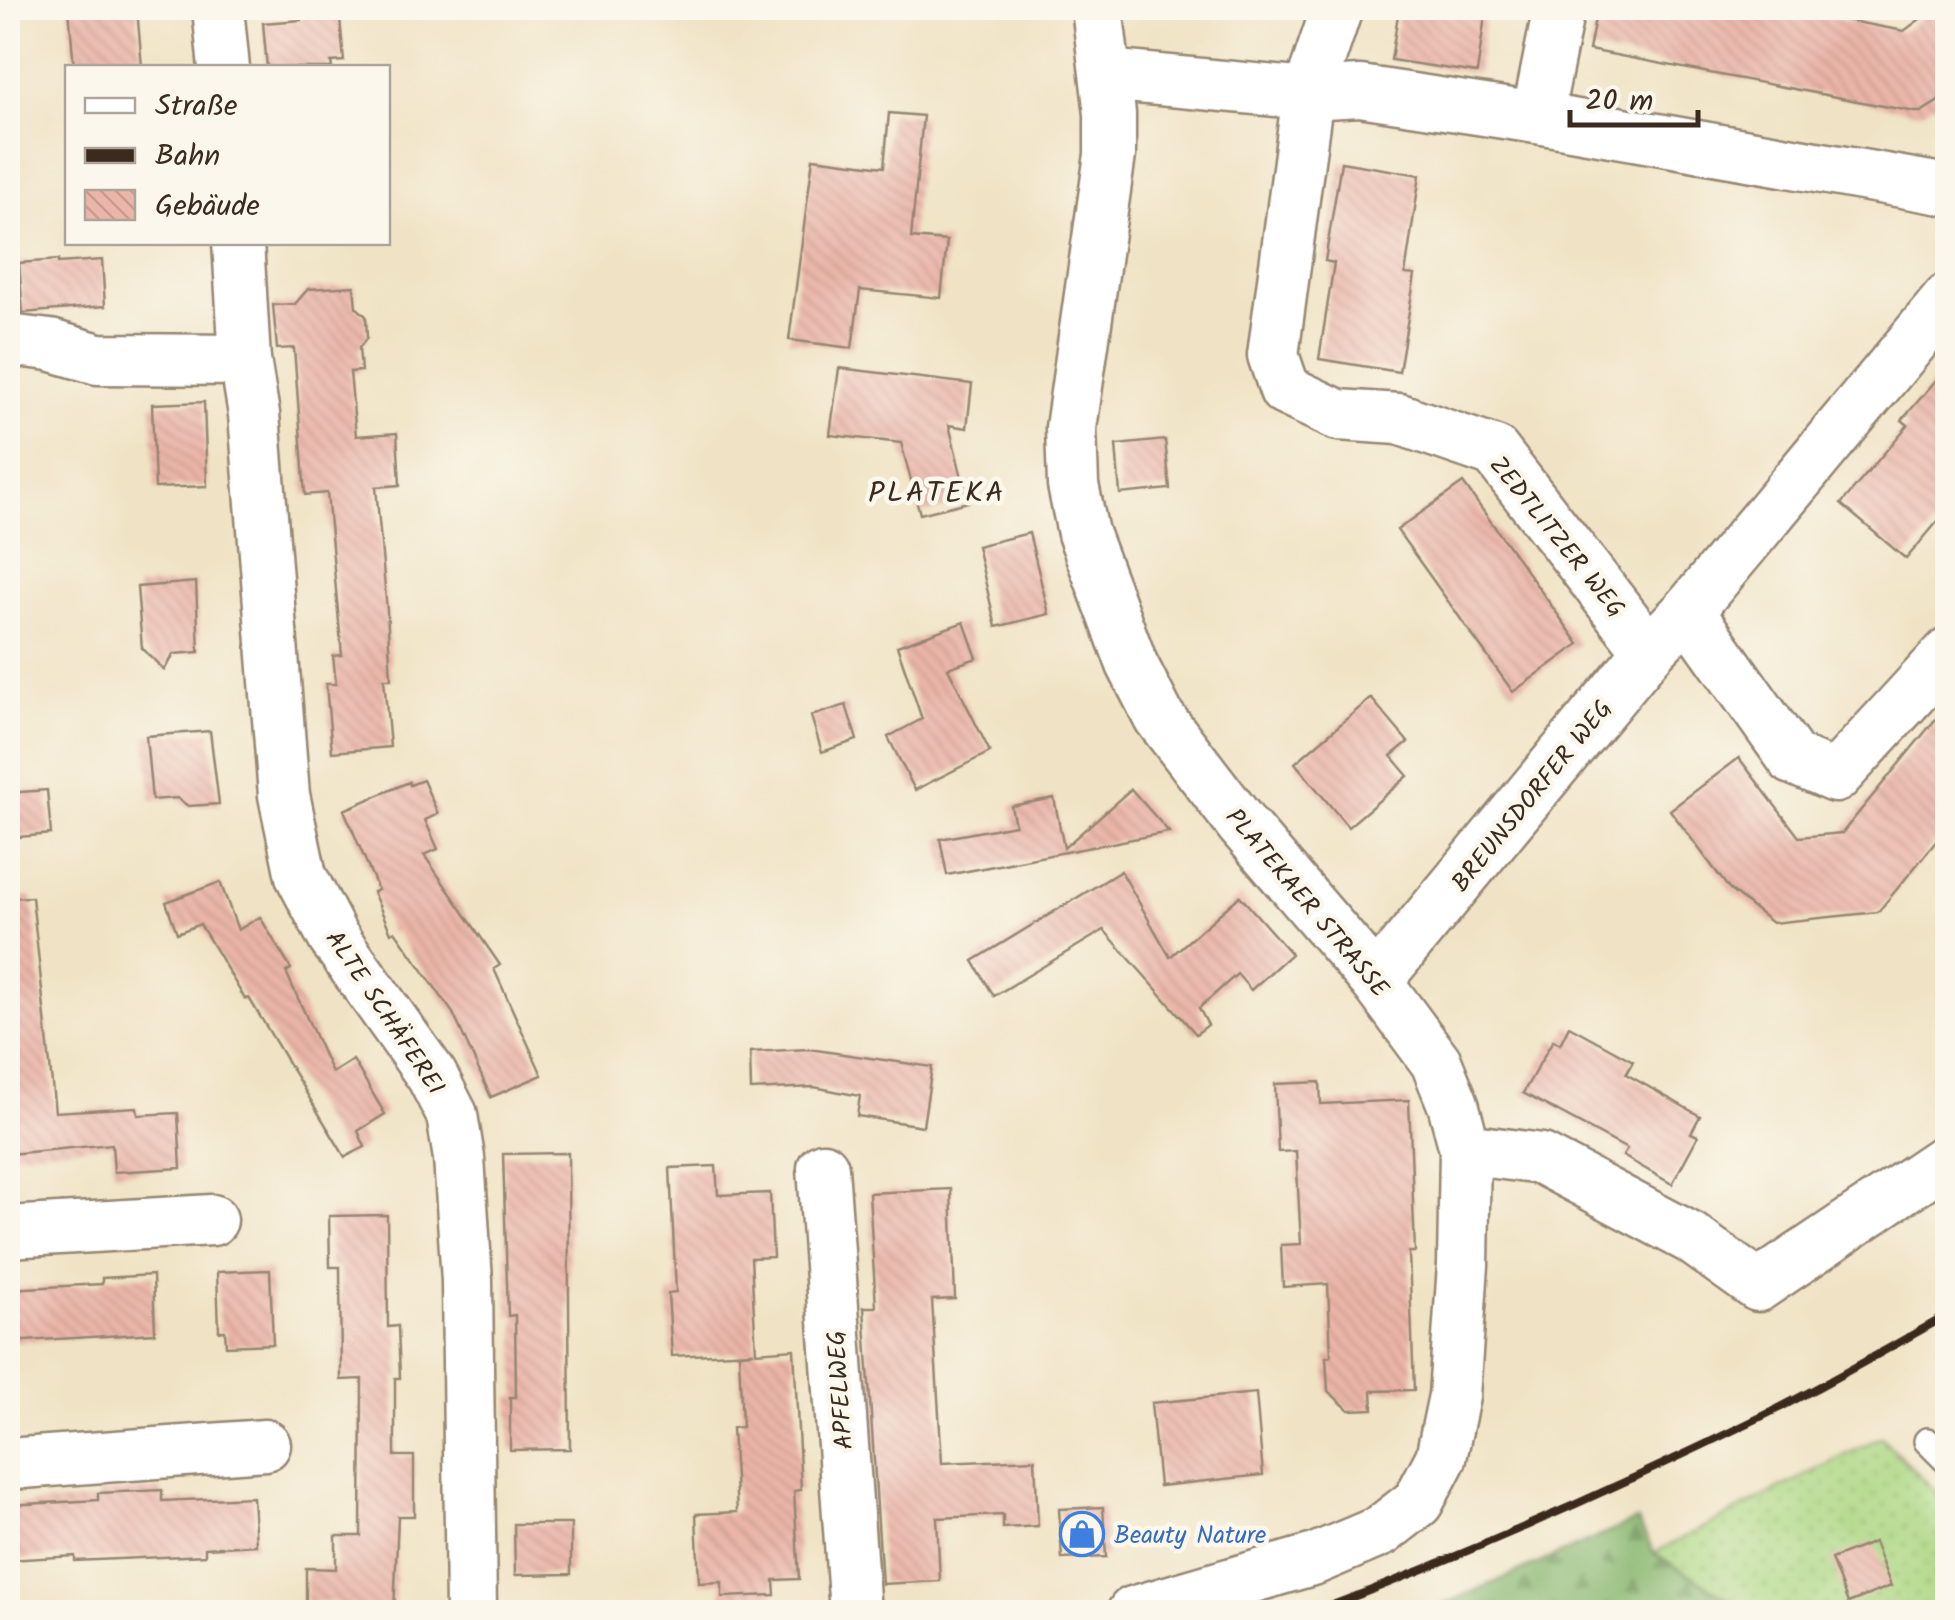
<svg xmlns="http://www.w3.org/2000/svg" width="1955" height="1620" font-family="Kalam,sans-serif">
  <defs>
    <pattern id="grass-dots" width="8" height="8" patternUnits="userSpaceOnUse" patternTransform="scale(2.5)"><rect width="8" height="8" fill="#acd783"/><path d="M2 2h.1M6 6h.1" fill="none" stroke="#95b971" stroke-width="1.8" stroke-linecap="round"/></pattern>
    <pattern id="forest-firs" width="22" height="20" patternUnits="userSpaceOnUse" patternTransform="scale(2.5)"><rect width="22" height="20" fill="#89b871"/><path d="M5 1l3.5 6h-7zM16 11l3.5 6h-7z" fill="#71965c"/></pattern>
    <pattern id="building-back-hatch" width="6" height="6" patternUnits="userSpaceOnUse" patternTransform="scale(2.5)"><rect width="6" height="6" fill="#ebb5a9"/><path d="M-1 5l2 2M0 0l6 6M5-1l2 2" fill="none" stroke="#ca9c91"/></pattern>
  </defs>
  <rect width="100%" height="100%" fill="#fbf7ec"/>
  <filter id="ink" filterUnits="userSpaceOnUse"><feTurbulence type="fractalNoise" baseFrequency=".01" numOctaves="2"/><feDisplacementMap in="SourceGraphic" scale="20" xChannelSelector="R" yChannelSelector="G"/><feConvolveMatrix kernelMatrix="1 2 1 2 8 2 1 2 1" color-interpolation-filters="sRGB"/></filter>
  <filter id="wash" filterUnits="userSpaceOnUse"><feTurbulence type="fractalNoise" baseFrequency=".0048" numOctaves="4" result="noise"/><feDisplacementMap in="SourceGraphic" scale="40" xChannelSelector="R" yChannelSelector="G"/><feGaussianBlur stdDeviation="2.25" result="paint"/><feColorMatrix in="noise" values="0 0 0 0 0 0 0 0 0 0 0 0 0 0 0 0 0 1.4 0 .05"/><feComposite in="paint" operator="in"/></filter>
  <g filter="url(#wash)">
    <rect width="100%" height="100%" fill="#f0e3c5"/>
    <path fill="url(#grass-dots)" stroke="#748050" stroke-width="2.5" d="M1881,1437L1947,1503V1612H1749L1654,1553Z"/>
    <path fill="url(#forest-firs)" stroke="#627148" stroke-width="2.5" d="M1637,1520L1654,1553L1749,1612H1427Z"/>
    <g id="blocks">
      <g fill="url(#building-back-hatch)">
        <path d="M69,8H137L142,68H74Z"/>
        <path d="M300,8H339L344,61L331,62L332,68H267L263,23L301,20Z"/>
        <path d="M1399,8H1486L1477,73L1391,60Z"/>
        <path d="M1597,8H1780L1904,31L1935,8H1948V95L1921,112H1915L1589,50Z"/>
        <path d="M889,113L923,116L911,238L947,241L941,298L860,290L852,348L789,340L813,158L884,167Z"/>
        <path d="M1341,162L1420,175L1405,274L1415,275L1399,372L1319,359L1334,263L1325,261Z"/>
        <path d="M58,260V263L102,260L105,306L23,313L19,263Z"/>
        <path d="M354,286L356,307L366,316L367,338L359,348L361,371L350,372L356,436L397,433L400,485L376,487L387,611L391,679H384L390,747L332,752L326,684H336L333,656L342,655L327,493L305,495L294,348L277,349L273,305L295,304L308,289Z"/>
        <path d="M1948,366V509L1906,559L1841,504L1908,425L1902,420Z"/>
        <path d="M839,368L972,384L967,428L949,425L968,502L920,514L901,443L830,435Z"/>
        <path d="M204,402L207,486L155,488L152,404Z"/>
        <path d="M1165,440L1170,489L1120,494L1116,445Z"/>
        <path d="M1463,483L1579,644L1513,692L1397,530Z"/>
        <path d="M1029,533L1049,614L996,627L977,546Z"/>
        <path d="M196,582L199,652L174,654L164,670L142,648L137,587Z"/>
        <path d="M964,622L977,658L948,668L990,752L915,790L888,737L922,719L897,646Z"/>
        <path d="M1371,698L1408,742L1391,756L1408,776L1348,827L1295,763Z"/>
        <path d="M1948,704V827L1878,912L1772,923L1730,890L1670,810L1739,758L1799,837L1842,833Z"/>
        <path d="M846,705L857,740L822,752L811,716Z"/>
        <path d="M210,731L219,804L188,806L177,798L152,800L146,736Z"/>
        <path d="M423,780L438,814L425,820L438,849L424,855L500,965L494,969L542,1075L491,1097L453,1013L395,931L391,933L373,892L378,890L344,810L409,782L410,785Z"/>
        <path d="M1131,789L1169,832L947,875L940,839L1015,825L1011,806L1054,798L1064,848Z"/>
        <path d="M47,790L51,834L8,838V793Z"/>
        <path d="M1121,871L1170,957L1240,896L1291,954L1251,990L1237,974L1199,1008L1208,1025L1196,1034L1104,930L994,996L973,961Z"/>
        <path d="M220,882L238,930L260,917L291,969L286,972L332,1073L353,1060L385,1114L358,1131L365,1147L345,1157L249,998L245,999L200,924L177,933L166,902Z"/>
        <path d="M32,897L55,1112L137,1107L138,1115L178,1113L181,1168L114,1172L112,1144L8,1154V898Z"/>
        <path d="M1569,1026L1633,1061L1626,1074L1700,1116L1691,1133L1698,1136L1672,1184L1623,1156L1627,1149L1523,1093L1553,1040L1560,1044Z"/>
        <path d="M809,1049L932,1067L923,1126L857,1116L860,1096L814,1087L751,1090L750,1052Z"/>
        <path d="M1320,1082L1321,1104L1409,1100L1415,1252H1409L1414,1390L1372,1391L1373,1409L1349,1410L1328,1391L1326,1357L1331,1356L1328,1284L1283,1287L1281,1245L1301,1244L1296,1151L1278,1152L1275,1084Z"/>
        <path d="M568,1153L570,1449L510,1450V1397H516L515,1315L508,1316L503,1154Z"/>
        <path d="M716,1166L718,1195L770,1193L773,1257L751,1258L756,1352L794,1349L801,1490L794,1491L799,1579L774,1580L775,1595L722,1597V1582L699,1583L696,1514L737,1512L732,1428L742,1427L739,1353L754,1352L672,1356L668,1293L676,1292L670,1168Z"/>
        <path d="M951,1189L955,1299L932,1300L942,1463L1035,1459L1038,1526L1003,1528V1515L937,1518L940,1581L882,1584L864,1307H876L869,1193Z"/>
        <path d="M387,1215L388,1327L398,1326L400,1378H395V1456H414V1516H398L394,1612H337V1603H306V1568L336,1569V1536H361L362,1379L341,1380L340,1267H330L329,1216Z"/>
        <path d="M270,1270L273,1344L226,1346L225,1331H219L217,1272Z"/>
        <path d="M153,1275L155,1333L8,1342V1289L102,1284V1278Z"/>
        <path d="M1256,1393L1263,1475L1159,1486L1151,1403Z"/>
        <path d="M162,1490V1501L253,1497L256,1545L205,1548V1555L75,1561V1556L8,1560V1505L98,1500V1493Z"/>
        <path d="M1103,1507L1106,1557L1062,1559L1059,1509Z"/>
        <path d="M514,1524H571V1574L515,1575Z"/>
        <path d="M1874,1542L1891,1586L1848,1603L1831,1559Z"/>
      </g>
    </g>
  </g>
  <g filter="url(#ink)">
    <use href="#blocks" fill-opacity="0" stroke="#968672" stroke-width="2.5"/>
    <g fill="none" stroke-linecap="round" stroke-linejoin="round">
      <defs>
        <path id="service" d="M1927,1441L1948,1462"/>
        <g id="minor">
          <path d="M218,8L224,68"/>
          <path d="M1097,8L1110,114V155L1071,428L1073,485L1083,533L1132,664L1159,717L1242,825L1376,981L1436,1062L1453,1104L1465,1149L1463,1265L1454,1396L1441,1458L1418,1502L1381,1531L1315,1559L1133,1612"/>
          <path d="M1337,8L1308,94L1273,355L1285,390L1338,415L1399,419L1495,452L1649,651"/>
          <path d="M1106,75L1308,94L1360,91L1537,118L1948,190"/>
          <path d="M1537,118L1559,8"/>
          <path d="M238,242L245,360L254,414L284,795L301,876L333,937L432,1076L452,1115L459,1158L467,1281L471,1612"/>
          <path d="M8,340L50,345L98,359L245,360"/>
          <path d="M1688,611L1793,759L1835,777L1948,654"/>
          <path d="M1376,981L1649,651L1688,611L1948,299"/>
          <path d="M1465,1149L1542,1159L1691,1238L1758,1286L1948,1158"/>
          <path d="M823,1168L855,1612"/>
          <path d="M8,1232L212,1220"/>
          <path d="M8,1464L265,1445"/>
        </g>
      </defs>
      <use href="#service" stroke="#968672" stroke-width="30"/>
      <use href="#minor" stroke="#968672" stroke-width="55"/>
      <use href="#service" stroke="#fff" stroke-width="25"/>
      <use href="#minor" stroke="#fff" stroke-width="50"/>
      <path stroke="#3b2a1e" stroke-width="8" d="M1314,1612C1469,1554 1619,1487 1767,1414C1829,1383 1888,1348 1948,1315"/>
    </g>
  </g>
  <defs>
    <symbol id="shop-ring" viewBox="-11 -11 22 22"><circle r="9.5" fill="#fbf7ec" stroke="#3f7fe0" stroke-width="1.5"/><path d="M-5-2.5h2.3a2.7 3.5 0 0 1 5.4 0H5L5.5 6h-11ZM-1.5-2.5h3a1.5 2.3 0 0 0-3 0Z" fill="#3f7fe0"/></symbol>
  </defs>
  <g fill-rule="evenodd">
    <use href="#shop-ring" x="1057" y="1509" width="50" height="50"/>
  </g>
  <g text-anchor="middle" stroke-width="9" stroke-linejoin="round" paint-order="stroke">
    <g font-size="25" fill="#3b2a1e" stroke="#fbf7ec">
      <text transform="translate(1558 536) rotate(51)" y="9">ZEDTLITZER WEG</text>
      <text transform="translate(1531 795) rotate(-51)" y="9">BREUNSDORFER WEG</text>
      <text transform="translate(1308 902) rotate(50)" y="9">PLATEKAER STRASSE</text>
      <text transform="translate(386 1012) rotate(56)" y="9">ALTE SCHÄFEREI</text>
      <text transform="translate(839 1390) rotate(-94)" y="9">APFELWEG</text>
    </g>
    <g font-size="25" fill="#366cbe" stroke="#fbf7ec" text-anchor="start">
      <text x="1114" y="1543">Beauty Nature</text>
    </g>
    <g font-size="30" letter-spacing="2.5" fill="#3b2a1e" stroke="#fbf7ec">
      <text x="937" y="502">PLATEKA</text>
    </g>
  </g>
  <rect width="1955" height="1620" fill="none" stroke="#fbf7ec" stroke-width="40"/>
  <rect x="65" y="65" width="325" height="180" fill="#fbf7ec" stroke="#aea59a" stroke-width="2.5"/>
  <rect x="85" y="98" width="50" height="15" fill="#ffffff" stroke="#aea59a" stroke-width="2.5"/>
  <text x="155" y="115" font-size="30" fill="#3b2a1e">Straße</text>
  <rect x="85" y="148" width="50" height="15" fill="#3b2a1e" stroke="#aea59a" stroke-width="2.5"/>
  <text x="155" y="165" font-size="30" fill="#3b2a1e">Bahn</text>
  <rect x="85" y="190" width="50" height="30" fill="url(#building-back-hatch)" stroke="#aea59a" stroke-width="2.5"/>
  <text x="155" y="215" font-size="30" fill="#3b2a1e">Gebäude</text>
  <path d="M1570 110v15h128v-15" fill="none" stroke="#3b2a1e" stroke-width="5"/>
  <text x="1585" y="110" font-size="30" fill="#3b2a1e" stroke="#fbf7ec" stroke-width="8" paint-order="stroke">20 m</text>
</svg>
